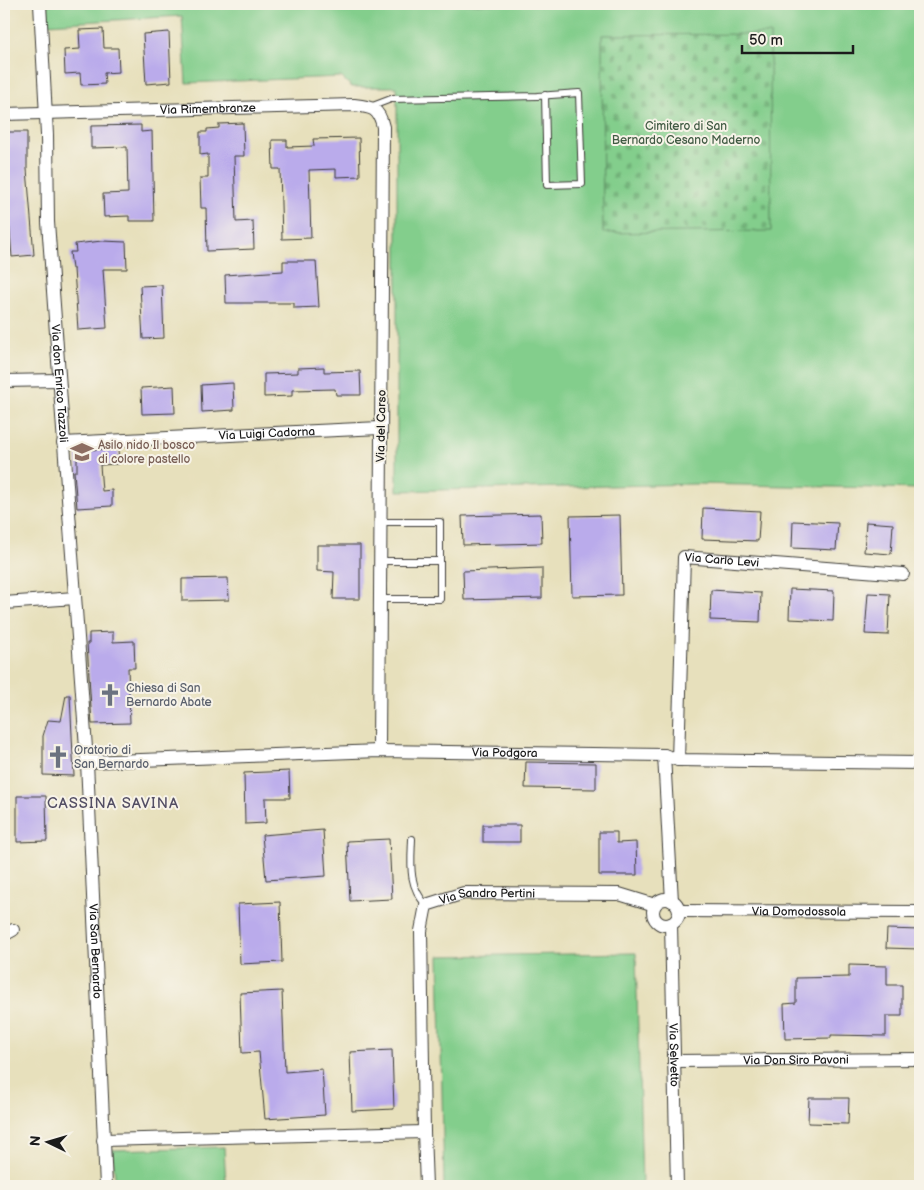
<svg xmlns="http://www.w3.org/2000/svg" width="924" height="1190" font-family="'Balsamiq Sans',sans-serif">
  <defs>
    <pattern id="cemetery-stones" width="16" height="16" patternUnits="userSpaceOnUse" patternTransform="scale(1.25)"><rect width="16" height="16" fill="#83ce8c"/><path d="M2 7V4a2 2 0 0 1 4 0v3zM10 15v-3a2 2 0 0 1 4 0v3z" fill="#71b078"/></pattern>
  </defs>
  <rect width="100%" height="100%" fill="#f7f3e8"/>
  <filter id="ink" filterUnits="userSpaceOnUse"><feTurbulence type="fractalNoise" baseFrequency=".02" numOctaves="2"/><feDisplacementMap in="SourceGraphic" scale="10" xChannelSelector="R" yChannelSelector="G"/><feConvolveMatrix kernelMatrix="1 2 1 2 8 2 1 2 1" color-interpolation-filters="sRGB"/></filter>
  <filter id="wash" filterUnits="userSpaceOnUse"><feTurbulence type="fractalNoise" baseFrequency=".0096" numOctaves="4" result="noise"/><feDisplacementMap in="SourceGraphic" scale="20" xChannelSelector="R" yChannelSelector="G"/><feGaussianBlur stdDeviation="1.12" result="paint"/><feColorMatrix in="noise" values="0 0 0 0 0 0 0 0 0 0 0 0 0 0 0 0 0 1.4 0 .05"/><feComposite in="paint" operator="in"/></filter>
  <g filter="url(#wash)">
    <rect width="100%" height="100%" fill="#e7e0bc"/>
    <g fill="#83ce8c" stroke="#507554">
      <path d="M47,4H920V489L697,484L397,491V87H352L341,77L186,83L182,16L48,24Z"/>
      <path d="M636,953L642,1186H444L439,956Z"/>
      <path d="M224,1147L226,1186H116L112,1150Z"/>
      <path d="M854,1183L917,1184V1186H854Z"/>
    </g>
    <path fill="url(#cemetery-stones)" stroke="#507554" d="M770,34L771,231L603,233L602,35Z"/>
    <g id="blocks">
      <g fill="#baabeb">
        <path d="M103,29L104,48H118L119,72L104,73L105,84L81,85L80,73L65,74L64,50L80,49L79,30Z"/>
        <path d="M169,32L171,82L146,84L143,34Z"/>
        <path d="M243,123L244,156H234L236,222L253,221L254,249L207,251L206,208H201L200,178H208V154L200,155V132H207V129L219,128V124Z"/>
        <path d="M141,125V132L152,131L154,221H129V216L104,217L103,194L128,193L127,147L91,148V126Z"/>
        <path d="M4,132H27V169L34,255L12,257L8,208H4Z"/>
        <path d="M359,138L360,176L336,177V169L309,170L311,238L282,239L280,169H273L272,140H287V147L314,146L313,139Z"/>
        <path d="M102,241L126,242L127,269H103L107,328L78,330L74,269H72L70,252H76L75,244Z"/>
        <path d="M283,261H316L319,307L294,308V303H226L225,275L283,271Z"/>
        <path d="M162,285L164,338L143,339L140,286Z"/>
        <path d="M324,367V372L360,371L361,395H336L335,389L292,390V396L264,397V374L298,373V368Z"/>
        <path d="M233,383L234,410L202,412L201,385Z"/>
        <path d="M174,386L175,413L142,414L141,388Z"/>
        <path d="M118,449L119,464L100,465L102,491L112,490V506L77,508L74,471H77V453L79,450Z"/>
        <path d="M703,508L760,511L758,541L702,539Z"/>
        <path d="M541,514L542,543L463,545L462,516Z"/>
        <path d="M620,515L622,595L572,596L570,516Z"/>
        <path d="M793,521L838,523L836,550L792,548Z"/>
        <path d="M866,522L893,524L891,554L864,552Z"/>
        <path d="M317,545H360V599H333L334,572L317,571Z"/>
        <path d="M542,568V598L464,600L463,571Z"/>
        <path d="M228,578L229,600L182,601V579Z"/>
        <path d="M790,589L834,591L833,621L789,619Z"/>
        <path d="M711,590L761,593L760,622L710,620Z"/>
        <path d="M868,593L890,594L888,635L865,634Z"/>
        <path d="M113,632V642L134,641L135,668H128L130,723L92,724L87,643H89V633Z"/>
        <path d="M66,695H70L74,776L43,775V736L48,720L61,721Z"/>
        <path d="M526,762L596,763V789L525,788Z"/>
        <path d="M289,771L290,798H265L266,823L245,824L244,773Z"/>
        <path d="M17,796H46L47,841L17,842Z"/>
        <rect x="483" y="825" width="37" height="17"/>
        <path d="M323,830L326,876L266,880L262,835Z"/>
        <path d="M599,832H617V843L636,842L637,875H599Z"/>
        <path d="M389,839L392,899L350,901L347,841Z"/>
        <path d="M280,902L282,962L240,964L238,904Z"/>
        <path d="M887,929L920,930V949L886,948Z"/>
        <path d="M849,965L887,966V985H902V1016H886V1036L831,1035V1038L785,1039L784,1004L796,1003V978L849,977Z"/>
        <path d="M282,991L285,1072L322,1069L325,1115L265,1119L259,1052L242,1053L240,993Z"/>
        <path d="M392,1050L394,1109L352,1111L350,1052Z"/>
        <path d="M809,1098H849L848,1124L808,1123Z"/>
      </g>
    </g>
  </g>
  <g filter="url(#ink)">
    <use href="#blocks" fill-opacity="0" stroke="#3a3934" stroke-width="1"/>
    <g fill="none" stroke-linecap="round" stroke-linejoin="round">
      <defs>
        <g id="lane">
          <path d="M370,107L391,99L537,96L579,93L582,184L547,185L545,95"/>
          <path d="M380,561H440"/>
          <path d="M380,599H440V522H381"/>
          <path d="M412,839C411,865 408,885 426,905"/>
        </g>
        <g id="street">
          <path id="s1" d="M40,4L47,135L48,222L87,762L106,1186"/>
          <path id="s2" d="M4,114L354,105C372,107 379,108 383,127L379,751"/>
          <path d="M4,381L58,380"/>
          <path id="s3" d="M63,443L380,428"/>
          <path d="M4,603L75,598"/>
          <path d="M664,755L672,901"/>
          <path id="s4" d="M678,760L684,557L903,574"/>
          <path id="s5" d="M87,762L379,751L664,755L678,760L920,763"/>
          <circle cx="666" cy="912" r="13"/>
          <path id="s6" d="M679,911L920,912"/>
          <path id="s7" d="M671,924L677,1186"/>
          <path d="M4,935L13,930"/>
          <path id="s8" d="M674,1061L920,1059"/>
          <path id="s9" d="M424,1132L421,931L426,905L464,893L619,894L655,905"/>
          <path d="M103,1140L424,1132L426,1186"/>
        </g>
      </defs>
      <use href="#lane" stroke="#3a3934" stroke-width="8"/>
      <use href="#street" stroke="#3a3934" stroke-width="14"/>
      <use href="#lane" stroke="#fff" stroke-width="6"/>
      <use href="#street" stroke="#fff" stroke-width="12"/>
    </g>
  </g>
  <defs>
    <symbol id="school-bare" viewBox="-9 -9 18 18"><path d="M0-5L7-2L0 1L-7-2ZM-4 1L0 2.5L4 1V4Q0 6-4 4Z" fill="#8d6e63" stroke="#f7f3e8" stroke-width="2.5" paint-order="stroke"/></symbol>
    <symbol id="church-bare" viewBox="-9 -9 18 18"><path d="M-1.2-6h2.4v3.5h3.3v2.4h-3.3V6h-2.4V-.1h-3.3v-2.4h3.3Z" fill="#6b7280" stroke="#f7f3e8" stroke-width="2.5" paint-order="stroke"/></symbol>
  </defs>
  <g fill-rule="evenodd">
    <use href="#school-bare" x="66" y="436" width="32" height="32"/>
    <use href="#church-bare" x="94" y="679" width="32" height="32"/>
    <use href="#church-bare" x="42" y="741" width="32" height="32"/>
  </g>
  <g text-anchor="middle" stroke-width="4" stroke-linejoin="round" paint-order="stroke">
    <g font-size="12" fill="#1c1c1c" stroke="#f7f3e8">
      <text dy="4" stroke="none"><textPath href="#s2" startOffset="204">Via Rimembranze</textPath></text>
      <text dy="4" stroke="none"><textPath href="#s1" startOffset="380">Via don Enrico Tazzoli</textPath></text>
      <text transform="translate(381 426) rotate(-89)" y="4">Via del Carso</text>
      <text dy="4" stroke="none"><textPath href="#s3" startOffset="204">Via Luigi Cadorna</textPath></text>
      <text dy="4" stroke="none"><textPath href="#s4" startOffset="241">Via Carlo Levi</textPath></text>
      <text dy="4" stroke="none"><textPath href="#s5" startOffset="418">Via Podgora</textPath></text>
      <text dy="4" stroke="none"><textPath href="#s9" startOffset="290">Via Sandro Pertini</textPath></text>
      <text dy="4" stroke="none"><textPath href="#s6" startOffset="120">Via Domodossola</textPath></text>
      <text dy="4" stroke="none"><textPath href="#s1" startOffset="949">Via San Bernardo</textPath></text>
      <text dy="4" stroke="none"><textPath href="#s7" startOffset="131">Via Selvetto</textPath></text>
      <text dy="4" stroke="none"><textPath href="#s8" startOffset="122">Via Don Siro Pavoni</textPath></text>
    </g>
    <g font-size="12" fill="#405a43" stroke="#f7f3e8">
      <text x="686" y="130">Cimitero di San<tspan x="686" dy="14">Bernardo Cesano Maderno</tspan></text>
    </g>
    <g font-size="12" fill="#785e54" stroke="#f7f3e8" text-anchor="start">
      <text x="98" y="449">Asilo nido Il bosco<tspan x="98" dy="14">di colore pastello</tspan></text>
    </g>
    <g font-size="12" fill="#5b616d" stroke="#f7f3e8" text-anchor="start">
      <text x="126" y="692">Chiesa di San<tspan x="126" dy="14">Bernardo Abate</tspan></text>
      <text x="74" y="754">Oratorio di<tspan x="74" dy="14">San Bernardo</tspan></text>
    </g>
    <g font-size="15" letter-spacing="1" fill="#534e64" stroke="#f7f3e8">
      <text x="113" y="808">CASSINA SAVINA</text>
    </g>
  </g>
  <rect width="924" height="1190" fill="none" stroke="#f7f3e8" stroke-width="20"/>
  <g transform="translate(48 1142) rotate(275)" stroke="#f7f3e8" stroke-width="4" paint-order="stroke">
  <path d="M0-4L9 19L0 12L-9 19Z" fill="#1c1c1c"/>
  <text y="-8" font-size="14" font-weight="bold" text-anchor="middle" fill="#1c1c1c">N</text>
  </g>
  <path d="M742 45v8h111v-8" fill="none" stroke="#1c1c1c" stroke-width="2.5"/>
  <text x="749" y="45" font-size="15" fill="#1c1c1c" stroke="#f7f3e8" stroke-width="4" paint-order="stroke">50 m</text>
</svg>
